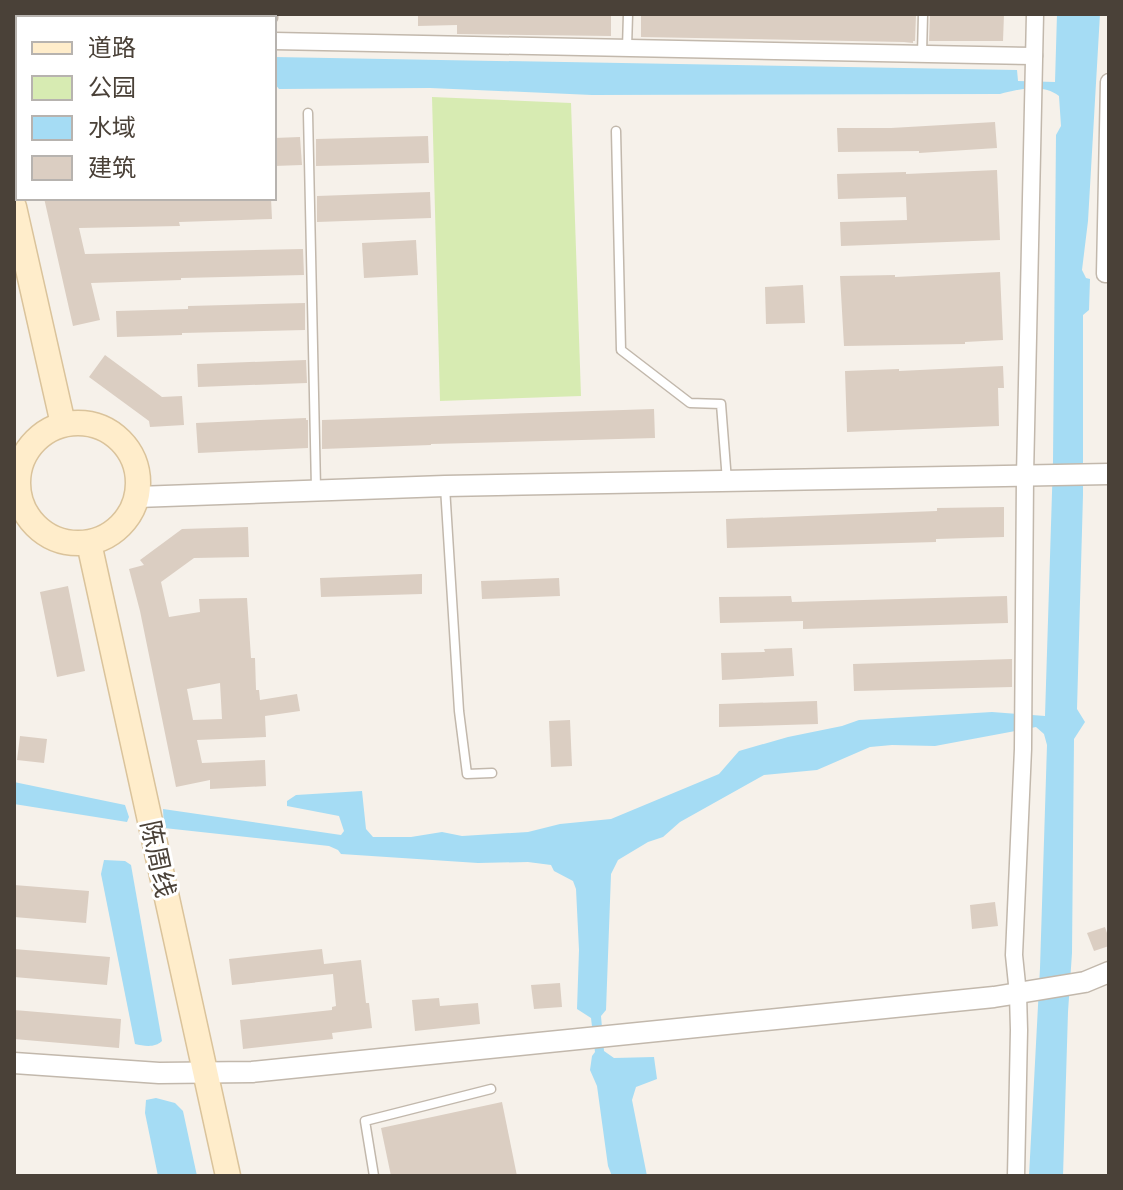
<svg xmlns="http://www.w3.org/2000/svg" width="1123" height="1190" font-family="'Exo 2','Noto Sans SC',sans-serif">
  <rect width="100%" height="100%" fill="#f6f1ea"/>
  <path fill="#d7ebb2" d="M432,97L571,103L581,396L440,401Z"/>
  <g fill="#a5dcf4">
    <path d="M1057,14H1100L1088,221L1082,270L1086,278L1090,279L1089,310L1083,315V495L1077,709L1085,722L1074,739L1072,953L1068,1012L1063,1176H1029L1040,968L1047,745L1044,734L1036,727L935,746L892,745L870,747L817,770L764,775L680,822L663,837L648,842L618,860L611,874L606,1010L601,1016L604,1051L614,1058L654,1057L657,1079L636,1087L632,1100L647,1176H612L608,1166L597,1086L590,1070L592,1056L595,1052L591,1018L577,1009L579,950L576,889L573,881L554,871L551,865L528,862L478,863L341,854L338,850L329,846L164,828L163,809L341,835L344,831L339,816L287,806V801L296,795L362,791L366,829L373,837H411L442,832L462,836L528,832L560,824L611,819L719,774L739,751L788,737L842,726L859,720L992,712L1045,716L1053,461L1056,135L1061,126L1059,96C1043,83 1019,89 1000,94L592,95L430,88L279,89L274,83V57L1017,70L1018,81L1055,82Z"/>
    <path d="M14,782L125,805L129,817L127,822L14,804Z"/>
    <path d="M104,860L125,861L131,865L162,1041C155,1048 144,1046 135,1044L101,874Z"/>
    <path d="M156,1098L175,1103L183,1111L197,1176H158L145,1113L146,1100Z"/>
  </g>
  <g fill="#dbcec2" fill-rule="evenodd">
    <path d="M418,14H611V36L457,34V25L418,26Z"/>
    <path d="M641,14L916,15L915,41H913V43L904,42L641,37Z"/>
    <path d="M930,14H1004L1003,41H929Z"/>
    <path d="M995,122L997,148L919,153V151L838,152L837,128H891Z"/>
    <path d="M428,136L429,163L316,166V139Z"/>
    <path d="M300,137L302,165L274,166V138Z"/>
    <path d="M997,170L1000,240L841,246L840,222L907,220L906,197L838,199L837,174L906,172V174Z"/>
    <path d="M430,192L431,218L317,222V196Z"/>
    <path d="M44,198H72L73,201L271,198L272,219L179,222L180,226L79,228L85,254L303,249L304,275L181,278V280L91,283L100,320L73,326Z"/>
    <path d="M416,240L418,275L364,278L362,243Z"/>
    <path d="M1000,272L1003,340L965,342V344L844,346L840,276L895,275V277Z"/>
    <path d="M803,285L805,323L766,324L765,287Z"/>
    <path d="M305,303V330L182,333V335L117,337L116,311L188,309V306Z"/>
    <path d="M105,355L162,397L182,396L184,425L150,427L149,421L89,377Z"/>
    <path d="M306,360L307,383L198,387L197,364Z"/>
    <path d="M1003,366L1004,388H998L999,426L847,432L845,371L899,369V371Z"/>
    <path d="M654,409L655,438L431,444V445L322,449V420Z"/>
    <path d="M306,418V420H308V448L198,453L196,423Z"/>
    <path d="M1004,507V537L936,539V542L727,548L726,519L937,511V508Z"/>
    <path d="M248,527L249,557L194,558L161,582L169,617L200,612L199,599L247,598L251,658H255L256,690H259L260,700L297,694L300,711L265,716L266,737L197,740L202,763L265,760L266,786L210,789V780L176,787L140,611L129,569L144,565L140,560L182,529ZM220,683L222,719L193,720L187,689Z"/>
    <path d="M422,574V594L321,597L320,578Z"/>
    <path d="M559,578L560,596L482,599L481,581Z"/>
    <path d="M68,586L85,671L57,677L40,592Z"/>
    <path d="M791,596L792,602L1007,596L1008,623L803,629V621L720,623L719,597Z"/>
    <path d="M792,648L794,676L722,680L721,653L765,652L764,649Z"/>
    <path d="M1012,659V687L854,691L853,664Z"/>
    <path d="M817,701L818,724L719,727V704Z"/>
    <path d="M570,720L572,766L551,767L549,721Z"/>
    <path d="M20,736L47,739L44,763L17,760Z"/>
    <path d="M14,885L89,891L86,923L14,917Z"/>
    <path d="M995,902L998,926L972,929L970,905Z"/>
    <path d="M1105,927L1109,939V946L1094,951L1087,933Z"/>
    <path d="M14,949L110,957L107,985L14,977Z"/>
    <path d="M322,949L324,964L361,960L366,1003H369L372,1028L332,1033L333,1039L243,1049L240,1020L332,1010V1007L336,1006L333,974L232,985L229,959Z"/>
    <path d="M560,983L562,1007L534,1009L531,985Z"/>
    <path d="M439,998L440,1006L478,1003L480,1024L415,1031L412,1000Z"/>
    <path d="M14,1010L121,1019L119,1048L14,1039Z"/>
    <path d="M502,1102L517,1176H391L381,1128Z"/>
  </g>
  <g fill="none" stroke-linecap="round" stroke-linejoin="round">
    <defs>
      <g id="service">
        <path d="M273,14V18"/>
        <path d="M111,18V14"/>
        <path d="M627,48L628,14"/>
        <path d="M922,54L923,14"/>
        <path d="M308,113L316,488"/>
        <path d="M616,131L621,350L690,403L721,404L727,481"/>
        <path d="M445,487L459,711L467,774L492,773"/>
        <path d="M374,1176L365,1121L491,1089"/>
      </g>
      <g id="minor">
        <path d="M14,36H18"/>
        <path d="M274,41L1034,56"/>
        <path d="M1109,82L1105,274H1109"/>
        <path d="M1016,1176L1019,1030L1018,994L1014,955L1023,749L1025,476L1035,14"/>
      </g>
      <g id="tertiary">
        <path d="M137,497L445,486L1109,474"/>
        <path d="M14,1063L159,1073L252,1072L994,997L1085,982L1109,972"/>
      </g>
      <g id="secondary">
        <path d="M14,207L63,424"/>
        <circle cx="78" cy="483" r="60"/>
        <path d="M89,543L228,1176"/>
      </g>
    </defs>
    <use href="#service" stroke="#c2b8ac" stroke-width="11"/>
    <use href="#minor" stroke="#c2b8ac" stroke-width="19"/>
    <use href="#tertiary" stroke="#c2b8ac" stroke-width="23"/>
    <use href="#secondary" stroke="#dac39b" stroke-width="27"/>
    <use href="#service" stroke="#fff" stroke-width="8"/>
    <use href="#minor" stroke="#fff" stroke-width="16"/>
    <use href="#tertiary" stroke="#fff" stroke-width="20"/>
    <use href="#secondary" stroke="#ffedcb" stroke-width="24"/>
  </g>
  <g text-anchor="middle" stroke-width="6" stroke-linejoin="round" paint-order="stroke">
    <g font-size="26" fill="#4a4138" stroke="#fff">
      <text transform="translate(158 859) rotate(78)" y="9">陈周线</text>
    </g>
  </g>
  <rect width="1123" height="1190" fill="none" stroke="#4a4138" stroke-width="32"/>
  <rect x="16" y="16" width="260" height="184" fill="#ffffff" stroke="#b7b3af" stroke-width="2"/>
  <rect x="32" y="42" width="40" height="12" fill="#ffedcb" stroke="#b7b3af" stroke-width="2"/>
  <text x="88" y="56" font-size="24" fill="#4a4138">道路</text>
  <rect x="32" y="76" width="40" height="24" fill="#d7ebb2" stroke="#b7b3af" stroke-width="2"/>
  <text x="88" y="96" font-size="24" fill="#4a4138">公园</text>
  <rect x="32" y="116" width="40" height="24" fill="#a5dcf4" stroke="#b7b3af" stroke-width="2"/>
  <text x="88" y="136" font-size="24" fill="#4a4138">水域</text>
  <rect x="32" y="156" width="40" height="24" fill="#dbcec2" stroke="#b7b3af" stroke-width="2"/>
  <text x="88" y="176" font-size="24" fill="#4a4138">建筑</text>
</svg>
